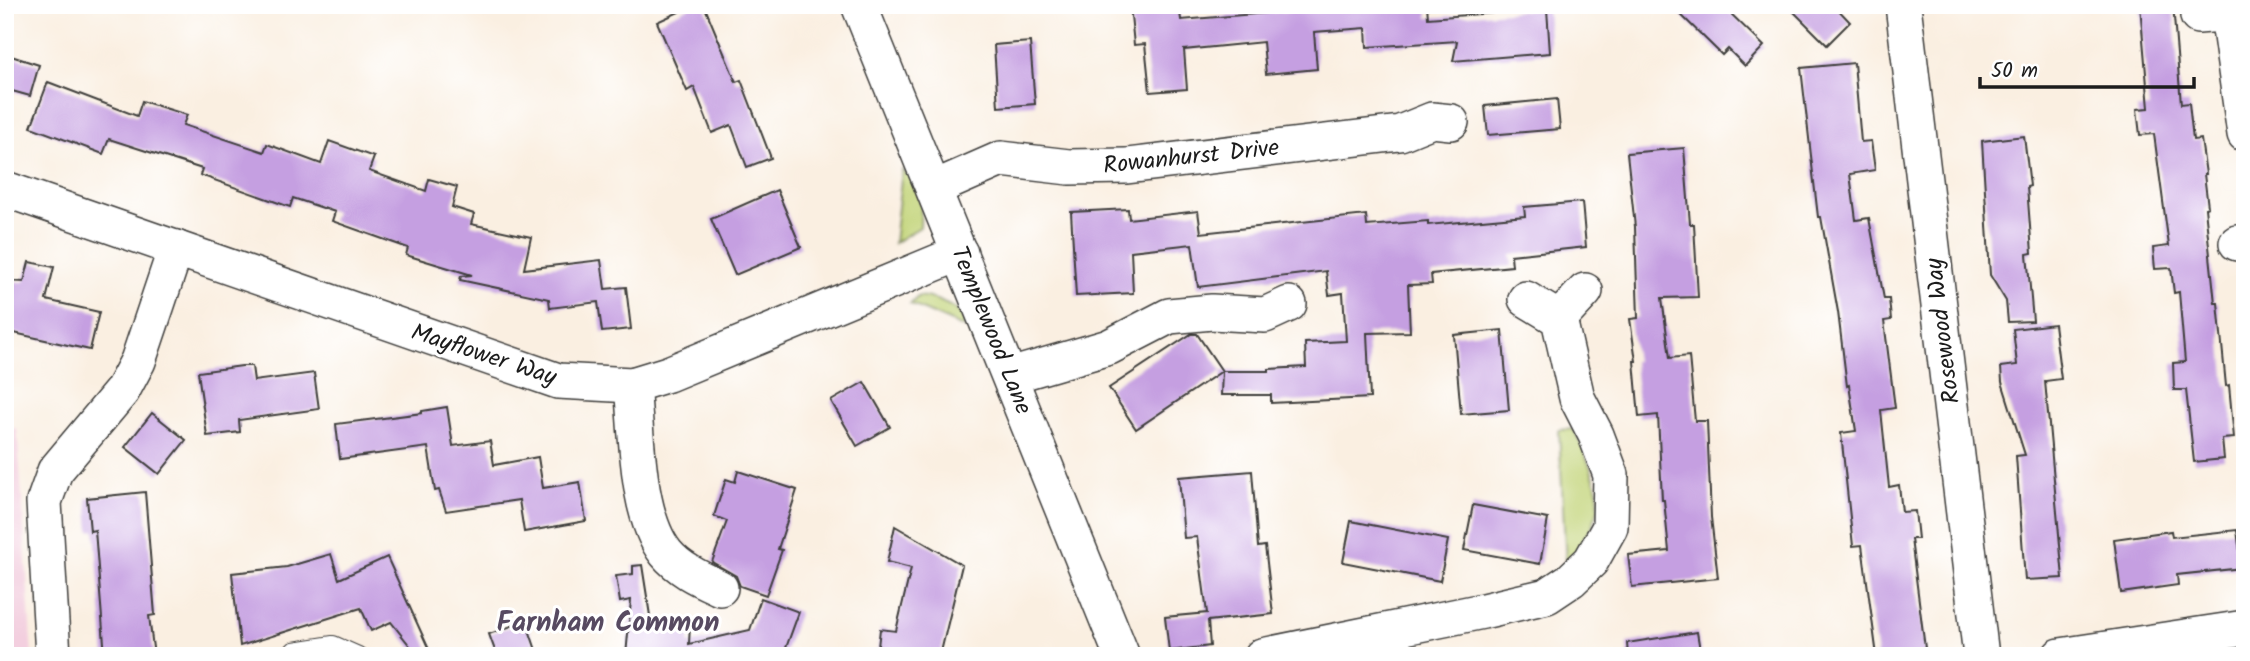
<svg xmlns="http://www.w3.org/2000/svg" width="2250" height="661" font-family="Kalam,sans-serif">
  <rect width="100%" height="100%" fill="#fff"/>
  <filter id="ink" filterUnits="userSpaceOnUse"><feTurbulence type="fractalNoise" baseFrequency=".0143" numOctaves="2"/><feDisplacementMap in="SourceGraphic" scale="14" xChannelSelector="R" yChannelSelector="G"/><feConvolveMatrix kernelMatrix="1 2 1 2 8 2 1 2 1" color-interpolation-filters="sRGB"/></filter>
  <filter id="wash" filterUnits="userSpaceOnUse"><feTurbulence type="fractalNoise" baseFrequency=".00686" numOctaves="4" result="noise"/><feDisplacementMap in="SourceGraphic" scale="28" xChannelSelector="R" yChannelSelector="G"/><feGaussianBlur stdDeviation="1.57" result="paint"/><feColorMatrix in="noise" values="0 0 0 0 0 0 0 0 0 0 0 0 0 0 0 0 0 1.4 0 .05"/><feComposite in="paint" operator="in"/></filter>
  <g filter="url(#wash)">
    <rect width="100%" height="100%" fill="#faefe1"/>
    <path fill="#f3cfdf" d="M17,428L20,467L32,656H5V430Z"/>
    <g fill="#c1d376" stroke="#6e7849" stroke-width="2">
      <path d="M902,170L916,181L921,206L920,227L894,243Z"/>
      <path d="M919,296C936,298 948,304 962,314L965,328L910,304Z"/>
      <path d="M1574,429C1583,451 1604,490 1597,513C1591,533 1577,549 1566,566L1559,430Z"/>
    </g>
    <g id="blocks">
      <g fill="#c59fe1">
        <path d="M694,5H704L736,82L741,80L771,158L747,167L731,125L712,133L694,87L687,91L657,22Z"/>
        <path d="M1130,5H1179L1181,20L1366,5H1427L1428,18L1547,9L1550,53L1453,61L1457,41L1367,47L1366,28L1314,32L1317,69L1266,74L1263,42L1184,50L1187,89L1150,92L1145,44L1134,45Z"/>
        <path d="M1671,5H1722L1764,46L1745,66L1728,49L1722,55Z"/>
        <path d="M1787,5H1834L1850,22L1827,45Z"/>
        <path d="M2140,5H2173L2181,104L2189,103L2193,140L2201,139L2206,174H2204L2208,207L2205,208L2215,303H2218L2226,386L2229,385L2234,438L2222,439L2224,459L2194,462L2186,390H2174L2173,363L2185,362L2179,292L2174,293L2171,268L2155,269L2153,248L2169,246L2154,134L2140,135L2137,109L2149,108Z"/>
        <path d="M1030,42L1035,104L998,107L994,45Z"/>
        <path d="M5,54L39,65L30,96L5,89Z"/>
        <path d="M1854,63L1861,142L1871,141L1875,170L1850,174L1856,220L1869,218L1884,299H1889L1891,320L1884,321L1895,408L1881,410L1889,487L1899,485L1902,512L1915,511L1918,539H1911L1926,656H1877L1862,545L1853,546L1841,433L1856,431L1849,385L1847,386L1838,312L1821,217H1818L1801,68Z"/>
        <path d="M48,82L137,116L142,101L187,115L183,125L264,152L267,144L321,164L329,141L374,157L369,171L426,191L429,179L457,187L452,207L474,214L471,224L531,237L524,269L601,260L605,289L626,287L631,329L602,332L598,302L550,308L549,299L460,280L461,276L472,275L406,255L408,248L332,221L335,212L293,198L290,207L200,175L202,169L109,139L103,154L31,127Z"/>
        <path d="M1557,99L1560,129L1488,135L1485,106Z"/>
        <path d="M2024,136L2030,186L2027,187L2032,253L2027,254L2033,321L2008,322L2006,301L1990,275L1982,141Z"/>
        <path d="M1684,148L1690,224H1694L1698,297L1662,298L1670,358L1689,356L1695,421H1707L1711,517L1718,578L1632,587L1628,555L1669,551L1664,500H1662L1658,415L1639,417L1634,361H1636L1630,319L1638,318L1635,227L1627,153Z"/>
        <path d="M777,190L801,247L735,275L711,219Z"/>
        <path d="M1582,202L1586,247L1511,255L1512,266L1431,274L1432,284L1408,285L1410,332L1367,333L1370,398L1271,403V395H1221L1222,371H1269V369L1306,367L1305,343L1346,341L1343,293L1329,295L1326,271L1198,287L1192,244L1131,251L1133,293L1076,296L1071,212L1128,209L1129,219L1198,211L1201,233L1366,215L1367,226L1428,221V225L1525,216L1524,207Z"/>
        <path d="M29,262L54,267L46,300L99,312L90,350L5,331V281L24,282Z"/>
        <path d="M2054,324L2061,379L2045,381L2063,578L2025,580L2016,456L2025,455L2002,382L2001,367L2017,365L2013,329Z"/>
        <path d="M1502,330L1509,410L1461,414L1454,335Z"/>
        <path d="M1191,334H1197L1222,371L1136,429L1109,388Z"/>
        <path d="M242,366H252L254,381L314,373L319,409L239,420L240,432L207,436L198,372Z"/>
        <path d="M864,382L890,427L857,446L831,401Z"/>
        <path d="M447,407L453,446L490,441L494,465L538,457L543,488L580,482L586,521L524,532L519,500L446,511L439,490L435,491L428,447L340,459L336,424L422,413V411Z"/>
        <path d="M152,413L186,440L159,474L125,447Z"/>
        <path d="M738,471L797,490L778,549L782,550L766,595L740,586L736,576L712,562L727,521L714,516L726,479L735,482Z"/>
        <path d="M1252,471L1258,547L1265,546L1273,614L1208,621L1210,646L1169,651L1165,617L1207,613L1197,537L1184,538L1179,477Z"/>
        <path d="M145,492L155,615L149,616L154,656H105L95,530L90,531L87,498Z"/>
        <path d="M1473,505L1548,519L1540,564L1464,550Z"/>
        <path d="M1351,521L1448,540L1440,581L1343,562Z"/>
        <path d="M895,526L962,565L940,656H877L880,629L896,631L911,568L887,562Z"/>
        <path d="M2237,530L2242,568L2177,575L2178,585L2121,593L2114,539L2171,531L2172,537Z"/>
        <path d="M331,554L339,579L387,557L432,656H418L391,622L371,631L361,608L240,646L232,573L287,567Z"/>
        <path d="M642,565L651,622L690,625L689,644L750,630L761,598L799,612L783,656H626L631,600L620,602L616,576L633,574V566Z"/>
        <path d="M526,621L538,656H497L489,634Z"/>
        <path d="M1697,632L1701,656H1628L1627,643Z"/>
      </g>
    </g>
  </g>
  <g filter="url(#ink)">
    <use href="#blocks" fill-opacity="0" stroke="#3d3c3a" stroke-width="2"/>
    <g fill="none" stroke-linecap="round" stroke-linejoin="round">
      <defs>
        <path id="lane" d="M294,651L333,645L358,656"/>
        <g id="street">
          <path d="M859,5L1122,656"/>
          <path d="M1903,5L1981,656"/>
          <path d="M2228,15L2245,134"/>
          <path d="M2198,16L2245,12"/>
          <path d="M935,188L1001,159L1069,167L1127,166L1400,133L1432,120L1451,122"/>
          <path d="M5,189L558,381L632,385L668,374L960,253"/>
          <path d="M2237,243L2245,242"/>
          <path d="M1559,319L1585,291"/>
          <path d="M1010,376L1109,347L1169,316L1212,312L1265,315L1289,304"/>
          <path d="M632,385C637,433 636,515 666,553C680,570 701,579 720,588"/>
          <path d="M53,656L44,502L55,471L122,391L138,361L176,248"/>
          <path d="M1262,656L1483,611L1547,596L1571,580L1591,561L1610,527L1611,475L1596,435L1577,398L1559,319L1526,299"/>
          <path d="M2060,656L2245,628"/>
        </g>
      </defs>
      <use href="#lane" stroke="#3d3c3a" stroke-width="20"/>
      <use href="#street" stroke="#3d3c3a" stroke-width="38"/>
      <use href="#lane" stroke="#fff" stroke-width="18"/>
      <use href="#street" stroke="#fff" stroke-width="35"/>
    </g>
  </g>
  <g text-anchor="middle" stroke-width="6" stroke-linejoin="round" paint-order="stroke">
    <g font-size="24" fill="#1c1c1c" stroke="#fff">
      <text transform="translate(1191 156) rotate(-6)" y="8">Rowanhurst Drive</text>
      <text transform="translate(992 330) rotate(68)" y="8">Templewood Lane</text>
      <text transform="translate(1942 331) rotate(-97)" y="8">Rosewood Way</text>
      <text transform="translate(484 354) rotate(18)" y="8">Mayflower Way</text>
    </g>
    <g font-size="28" font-weight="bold" fill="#574a61" stroke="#fff">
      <text x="608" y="631">Farnham Common</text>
    </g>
  </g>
  <rect width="2250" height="661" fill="none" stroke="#fff" stroke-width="28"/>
  <path d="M1980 77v10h214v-10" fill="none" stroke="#1c1c1c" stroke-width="3.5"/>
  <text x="1991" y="77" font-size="21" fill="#1c1c1c" stroke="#ffffff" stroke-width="5" paint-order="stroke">50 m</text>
</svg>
